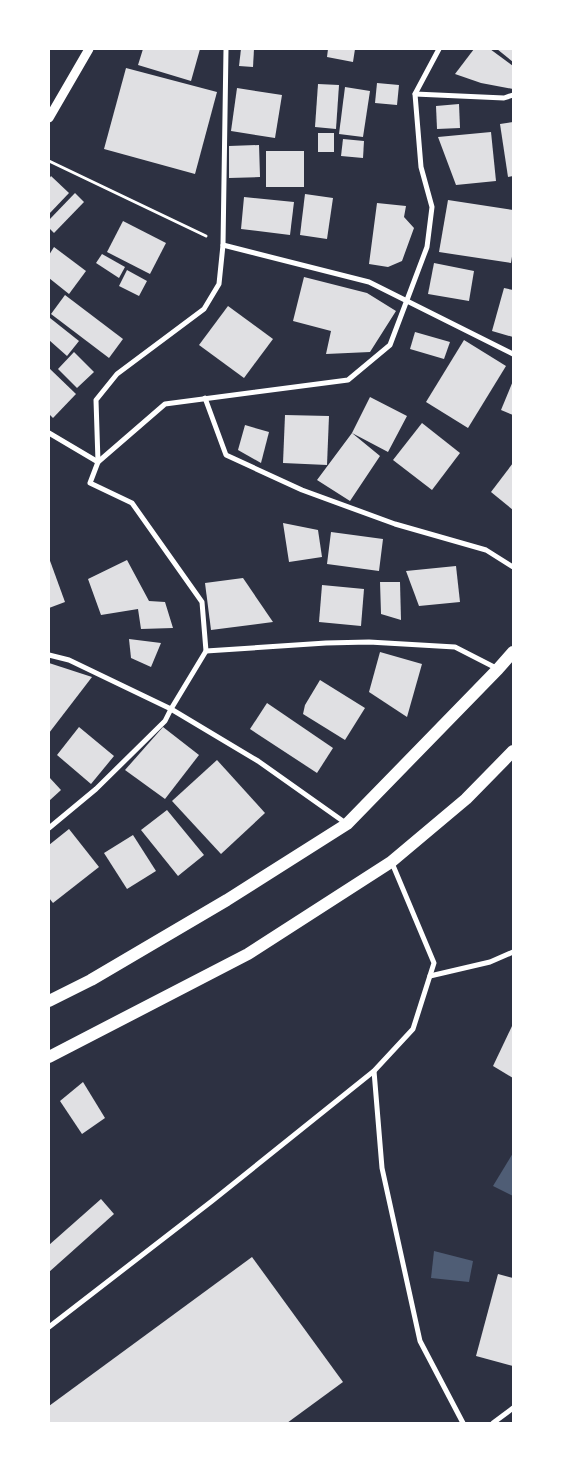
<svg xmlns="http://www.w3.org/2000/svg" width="562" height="1472" font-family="Poppins,sans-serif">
  <rect width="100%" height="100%" fill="#2d3142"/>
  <g fill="#4f5d75">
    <path d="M513,1153V1196L493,1186Z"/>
    <path d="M434,1251L473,1261L469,1282L431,1278Z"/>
  </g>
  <g fill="#e0e0e3">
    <path d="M143,49H200L191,81L138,65Z"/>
    <path d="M241,49H254L253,67L239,66Z"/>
    <path d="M328,49H355L353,62L327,57Z"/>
    <path d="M474,49H490L513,66V89L481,83L455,74Z"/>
    <path d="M497,49H513V62Z"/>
    <path d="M126,68L217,92L195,174L104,149Z"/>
    <path d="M377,83L399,85L397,105L375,103Z"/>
    <path d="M318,84L339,85L336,129L315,127Z"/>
    <path d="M345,87L370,91L363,137L339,134Z"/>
    <path d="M237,88L282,95L275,138L231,131Z"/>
    <path d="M459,104L460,128L437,129L436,106Z"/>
    <path d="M513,122V176L508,177L500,124Z"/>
    <path d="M491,132L496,181L456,185L438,137Z"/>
    <rect x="318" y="133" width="16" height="19"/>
    <path d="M343,139L364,141L363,158L341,156Z"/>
    <path d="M259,145L260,177L229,178V146Z"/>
    <rect x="266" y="151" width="38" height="36"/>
    <path d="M51,176L69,193L49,214V179Z"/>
    <path d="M75,193L84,202L54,233L49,228V220Z"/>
    <path d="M305,194L333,198L327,239L300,235Z"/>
    <path d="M244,197L294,202L290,235L241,229Z"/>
    <path d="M448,200L513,210V250L511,263L439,252Z"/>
    <path d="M377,203L406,206L404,217L414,228L402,261L388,267L369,264Z"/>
    <path d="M123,221L166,243L150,274L107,252Z"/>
    <path d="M54,247L86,271L69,294L49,278V255Z"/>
    <path d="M102,254L125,267L119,278L96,263Z"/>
    <path d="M434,263L474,271L469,301L428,294Z"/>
    <path d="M127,270L147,281L139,296L119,286Z"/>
    <path d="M304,277L367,293L396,311L370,352L326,354L331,331L293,321Z"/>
    <path d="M504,288L513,290V337L492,331Z"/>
    <path d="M65,295L123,339L109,358L51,314Z"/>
    <path d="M228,306L273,339L244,378L199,345Z"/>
    <path d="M50,318L79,341L67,356L49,340V320Z"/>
    <path d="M415,332L450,342L444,359L410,349Z"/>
    <path d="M464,340L506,366L468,428L426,402Z"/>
    <path d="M74,352L94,372L77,388L58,369Z"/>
    <path d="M49,368L76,394L53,418L49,414Z"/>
    <path d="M513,381V415L501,410Z"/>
    <path d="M370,397L407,416L388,452L352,433L380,456L350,501L317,480L352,433Z"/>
    <path d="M285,415L329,416L327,465L283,463Z"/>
    <path d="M422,423L460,453L432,490L393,460Z"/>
    <path d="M245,425L269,432L261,463L238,450Z"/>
    <path d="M513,463V510L491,492Z"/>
    <path d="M283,523L318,530L322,557L289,562Z"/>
    <path d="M331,532L383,539L379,571L327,564Z"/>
    <path d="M49,558L65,602L49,608Z"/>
    <path d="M127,560L149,601L165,602L173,628L141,629L138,609L101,615L88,579Z"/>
    <path d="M456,566L460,602L419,606L406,571Z"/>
    <path d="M243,578L273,622L211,630L205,583Z"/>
    <path d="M380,582H400L401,620L381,614Z"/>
    <path d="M322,585L364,589L361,626L319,622Z"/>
    <path d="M129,639L161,643L151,667L131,658Z"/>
    <path d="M380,652L422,664L407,717L369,692Z"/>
    <path d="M49,663L92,677L49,733Z"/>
    <path d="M320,680L365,708L345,740L303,714L305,705Z"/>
    <path d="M267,703L333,748L317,773L250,729Z"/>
    <path d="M79,727L114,756L91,784L57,755Z"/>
    <path d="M163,727L199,755L165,799L125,770Z"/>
    <path d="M217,760L265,813L221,854L172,801Z"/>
    <path d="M49,777L61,790L49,801Z"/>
    <path d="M167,810L204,855L178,876L141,830Z"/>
    <path d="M69,829L99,867L53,903L49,898V845Z"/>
    <path d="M133,835L156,871L127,889L104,853Z"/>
    <path d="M513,1024V1078L493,1066Z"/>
    <path d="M83,1082L105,1118L82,1134L60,1101Z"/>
    <path d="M101,1199L114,1214L49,1272V1245Z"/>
    <path d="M252,1257L343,1382L287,1423H49V1406Z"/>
    <path d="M498,1274L513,1278V1366L476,1356Z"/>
  </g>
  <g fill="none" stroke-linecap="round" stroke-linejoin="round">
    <path stroke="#fff" stroke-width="3" d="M49,161L206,236"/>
    <g stroke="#fff" stroke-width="5">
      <path d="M415,94L504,98L513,95"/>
      <path d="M223,245L369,282L513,354"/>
      <path d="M205,398L226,455L302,490L395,524L486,550L513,567"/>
      <path d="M49,433L98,462L165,404L348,380L390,345L427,247L432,207L421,167L415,94L439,49"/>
      <path d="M206,651L326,643L369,642L455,647L498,669"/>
      <path d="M49,655L69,660L171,709L258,761L347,824"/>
      <path d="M49,828L96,789L165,721L171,709L206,651L202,602L132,503L90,483L98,462L96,400L117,374L204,309L219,284L223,245L226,49"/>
      <path d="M430,976L490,962L513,952"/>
      <path d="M374,1071L382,1168L420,1341L463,1423"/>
      <path d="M49,1327L212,1201L374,1071L413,1029L434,963L392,863"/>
      <path d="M493,1423L513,1408"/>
    </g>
    <path stroke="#fff" stroke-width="9" d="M49,118L89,49"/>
    <g stroke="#fff" stroke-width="12">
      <path d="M49,1001L91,980L227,900L347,824L498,669L513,652"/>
      <path d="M49,1057L248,954L391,862L466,799L513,751"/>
    </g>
  </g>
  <rect width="562" height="1472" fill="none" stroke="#ffffff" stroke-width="100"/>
</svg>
